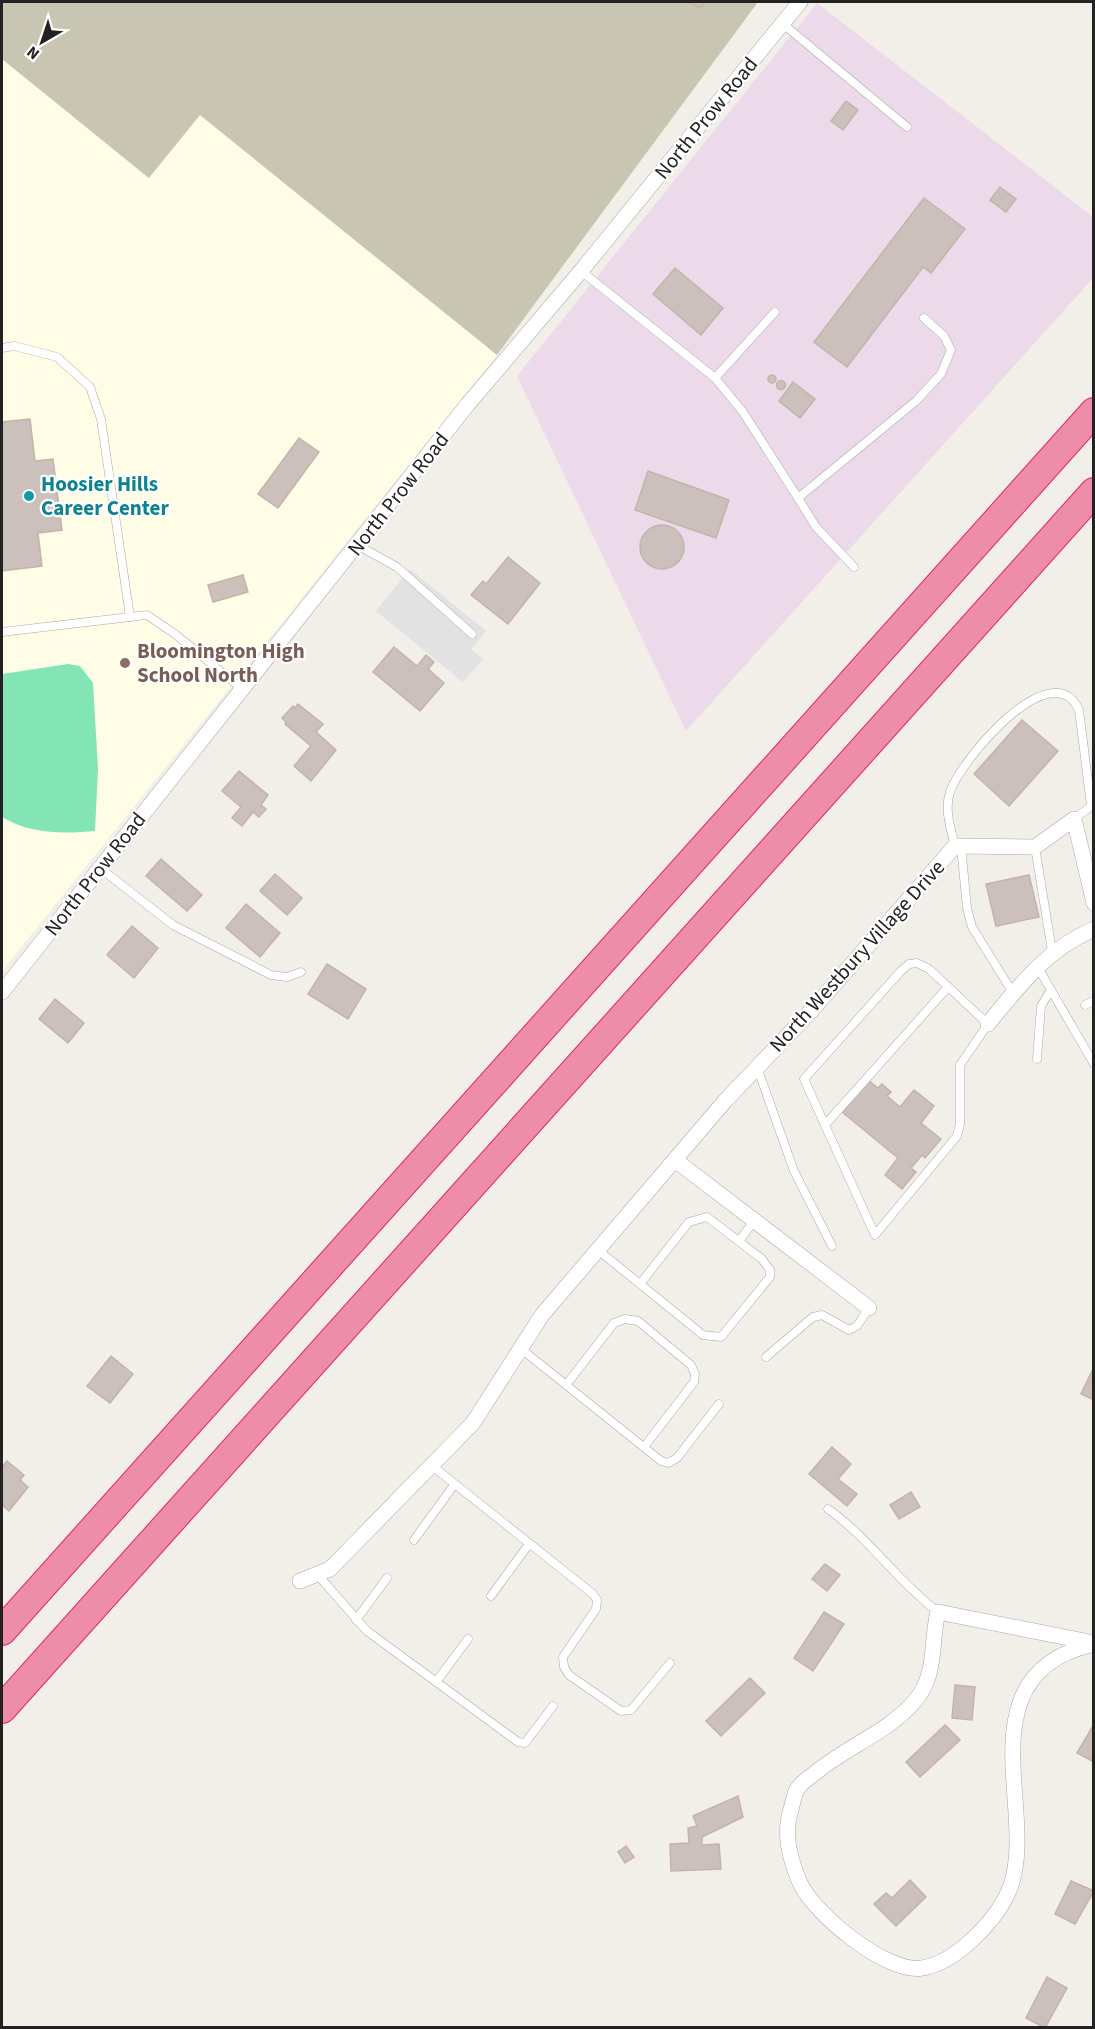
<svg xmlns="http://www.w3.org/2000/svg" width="1095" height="2029" font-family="'Source Sans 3',sans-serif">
  <rect width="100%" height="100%" fill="#f2eee8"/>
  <path fill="#ecdaea" d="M817,3L1093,217V278L686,731L517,376Z"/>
  <path fill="#fffde5" d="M2,59L148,178L200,115L497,355L2,971Z"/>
  <path fill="#c8c6b3" d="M2,2H758L497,355L200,115L149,178L2,59Z"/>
  <path fill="#83e5b6" d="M68,664L80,666L93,683L98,769L95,831C63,834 30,834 2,817V674Z"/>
  <path fill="#e2e2e2" d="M410,569L486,631L471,649L483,659L463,682L376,611Z"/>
  <g fill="#cbc0bb" stroke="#c5b3aa" stroke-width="1.5">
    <path d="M687,2H704L701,8Z"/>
    <path d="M846,101L858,110L843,130L831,121Z"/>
    <path d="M1000,187L1016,199L1006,212L990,200Z"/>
    <path d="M924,198L965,229L931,273L923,267L847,367L814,342Z"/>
    <path d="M675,268L723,308L701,335L653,294Z"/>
    <circle cx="772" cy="379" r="4"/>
    <circle cx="781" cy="385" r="4.5"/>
    <path d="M793,382L815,399L800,418L779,401Z"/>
    <path d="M30,419L35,461L53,459L62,530L38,533L42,566L2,571V422Z"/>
    <path d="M299,438L319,452L278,508L258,494Z"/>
    <path d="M648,471L729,500L716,538L635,510Z"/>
    <circle cx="662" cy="547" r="22"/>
    <path d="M508,557L540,583L508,624L471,595L483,581L486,584Z"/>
    <path d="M243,575L248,592L213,602L208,585Z"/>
    <path d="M394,647L417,666L426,655L434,662L428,669L444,683L420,711L373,672Z"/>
    <path d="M298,704L323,724L316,732L336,750L311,781L294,766L311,746L285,724L286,722L282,718L293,706L295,708Z"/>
    <path d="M1022,720L1058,751L1009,806L974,774Z"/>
    <path d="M239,771L268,795L261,805L266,809L259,817L253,812L242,826L232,818L241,807L222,791Z"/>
    <path d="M161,859L202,895L187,911L146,876Z"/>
    <path d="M275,874L302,898L287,915L260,891Z"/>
    <path d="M1029,875L1039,917L996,926L986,884Z"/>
    <path d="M246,904L280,933L260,957L226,928Z"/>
    <path d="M132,926L158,948L134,978L107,955Z"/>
    <path d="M327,964L366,989L348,1019L308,994Z"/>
    <path d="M55,999L84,1023L68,1043L39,1019Z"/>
    <path d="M868,1080L878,1088L882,1084L891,1092L887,1096L900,1107L914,1090L934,1106L921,1123L941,1139L925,1158L922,1155L911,1168L916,1172L902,1189L885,1175L898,1158L842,1112Z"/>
    <path d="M111,1356L133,1374L110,1403L87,1386Z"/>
    <path d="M1094,1367V1400L1081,1394Z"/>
    <path d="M832,1447L851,1464L838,1479L857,1494L847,1506L809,1474Z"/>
    <path d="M7,1461L24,1475L20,1480L28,1487L9,1511L2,1505V1467Z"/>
    <path d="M911,1492L920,1507L899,1519L890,1505Z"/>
    <path d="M825,1564L840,1575L827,1591L812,1579Z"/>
    <path d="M824,1612L844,1624L813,1671L794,1658Z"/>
    <path d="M750,1678L765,1693L721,1736L706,1721Z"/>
    <path d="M955,1685L975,1687L972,1720L952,1718Z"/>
    <path d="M1094,1724V1762L1077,1753Z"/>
    <path d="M945,1725L960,1740L920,1777L906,1762Z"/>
    <path d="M738,1796L743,1817L702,1837V1845L719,1844L721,1869L671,1871L670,1844L689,1843L688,1828L697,1826L693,1816Z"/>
    <path d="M626,1846L634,1857L625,1863L618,1852Z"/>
    <path d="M910,1880L926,1897L896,1926L874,1904L886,1893L892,1898Z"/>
    <path d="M1071,1881L1094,1891L1075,1924L1055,1914Z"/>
    <path d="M1047,1977L1067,1988L1045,2028L1026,2018Z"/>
  </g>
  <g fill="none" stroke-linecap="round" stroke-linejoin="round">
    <defs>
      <g id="lane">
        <path d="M783,24L907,127"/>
        <path d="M581,271L715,378L775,312"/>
        <path d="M2,348L14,346L57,357L90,387L101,419L130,617L2,632"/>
        <path d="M715,378L743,412L798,498L916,401L941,374L951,350L944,336L924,318"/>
        <path d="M798,498L816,527L854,567"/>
        <path d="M357,545L397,567L472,634"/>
        <path d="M130,617L147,615L175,634L242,689"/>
        <path d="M1074,819L1094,804"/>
        <path d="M955,846C951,829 944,810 950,792C960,761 1052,651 1079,710L1091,805"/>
        <path d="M961,846L967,908L972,927L1013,993"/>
        <path d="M1035,847L1052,951"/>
        <path d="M100,868L173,925L271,975L287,977L301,972"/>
        <path d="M917,963L929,969L988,1024L960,1065V1124L957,1136L875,1235L804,1079L901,971L909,964Z"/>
        <path d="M1037,966L1094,1064"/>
        <path d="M1085,1005L1094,1001"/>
        <path d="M1037,1059L1041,1006L1051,990"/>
        <path d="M757,1067L794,1171L832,1246"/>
        <path d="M825,1125L948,987"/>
        <path d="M739,1241L754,1221"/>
        <path d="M598,1250L703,1335L721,1337L770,1277V1270L762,1259L707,1217L689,1222L640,1284"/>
        <path d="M520,1348L661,1461L668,1463L677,1458L719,1404"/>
        <path d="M766,1357L813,1317L822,1315L849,1330L857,1326L869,1308"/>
        <path d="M566,1385L614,1323L625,1319L638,1321L691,1365L695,1374L694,1382L644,1447"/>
        <path d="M431,1465L593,1594L597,1600L596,1609L563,1657L564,1667L569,1675L621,1711L631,1710L670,1663"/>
        <path d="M828,1509C869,1538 898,1582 938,1612"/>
        <path d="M414,1540L454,1485"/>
        <path d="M317,1574L367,1631L518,1742L525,1743L553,1706"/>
        <path d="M491,1596L529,1544"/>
        <path d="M356,1620L387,1578"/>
        <path d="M436,1682L468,1639"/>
      </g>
      <g id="street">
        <path d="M2,992L468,404L581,271L800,2"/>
        <path d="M988,1024C1019,986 1047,949 1094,929"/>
        <path d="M675,1160L869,1308"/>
        <path d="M300,1581L330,1569L473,1423L542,1315L725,1101L811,1011L955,846L1035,847L1074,819L1094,903"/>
        <path d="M1094,1643L938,1612C930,1643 938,1675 914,1702C888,1732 846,1747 815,1773C810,1777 802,1782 798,1788C794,1793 793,1803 791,1809C783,1835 790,1859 800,1883C814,1914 887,1974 922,1968C956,1963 998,1919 1010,1888C1030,1834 999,1757 1021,1700C1033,1668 1062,1651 1094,1644"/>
      </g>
      <g id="highway">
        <path d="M2,1631L1094,412"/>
        <path d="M2,1709L1094,492"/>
      </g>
    </defs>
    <use href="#lane" stroke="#a9a9a9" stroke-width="9"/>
    <use href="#street" stroke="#a9a9a9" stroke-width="16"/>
    <use href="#highway" stroke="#e52075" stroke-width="30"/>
    <use href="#lane" stroke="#fff" stroke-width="8"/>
    <use href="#street" stroke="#fff" stroke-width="15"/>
    <use href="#highway" stroke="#ed8da7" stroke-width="28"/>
  </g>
  <circle fill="#0f9aa8" stroke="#fff" stroke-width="2" cx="29" cy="496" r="6"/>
  <circle fill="#8d6e63" stroke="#fff" stroke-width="2" cx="125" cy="663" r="6"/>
  <g text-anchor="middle" stroke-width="4.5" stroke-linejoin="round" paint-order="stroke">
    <g font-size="21" fill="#222" stroke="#fff">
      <text transform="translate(706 118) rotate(-51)" y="7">North Prow Road</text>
      <text transform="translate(398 494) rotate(-52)" y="7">North Prow Road</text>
      <text transform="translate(95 874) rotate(-52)" y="7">North Prow Road</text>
      <text transform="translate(857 956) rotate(-48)" y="7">North Westbury Village Drive</text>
    </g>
    <g font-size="21" font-weight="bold" fill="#0d838f" stroke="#fff" text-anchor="start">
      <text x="41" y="491">Hoosier Hills<tspan x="41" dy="24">Career Center</tspan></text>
    </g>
    <g font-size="21" font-weight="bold" fill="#785e54" stroke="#fff" text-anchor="start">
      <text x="137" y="658">Bloomington High<tspan x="137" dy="24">School North</tspan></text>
    </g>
  </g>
  <rect width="1095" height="2029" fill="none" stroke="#222222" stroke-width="6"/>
  <g transform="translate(42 42) rotate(219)" stroke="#ffffff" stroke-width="4.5" paint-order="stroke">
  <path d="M0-4.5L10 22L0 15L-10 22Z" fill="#222222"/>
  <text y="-9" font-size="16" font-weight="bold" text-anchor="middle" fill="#222222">N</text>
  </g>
</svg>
